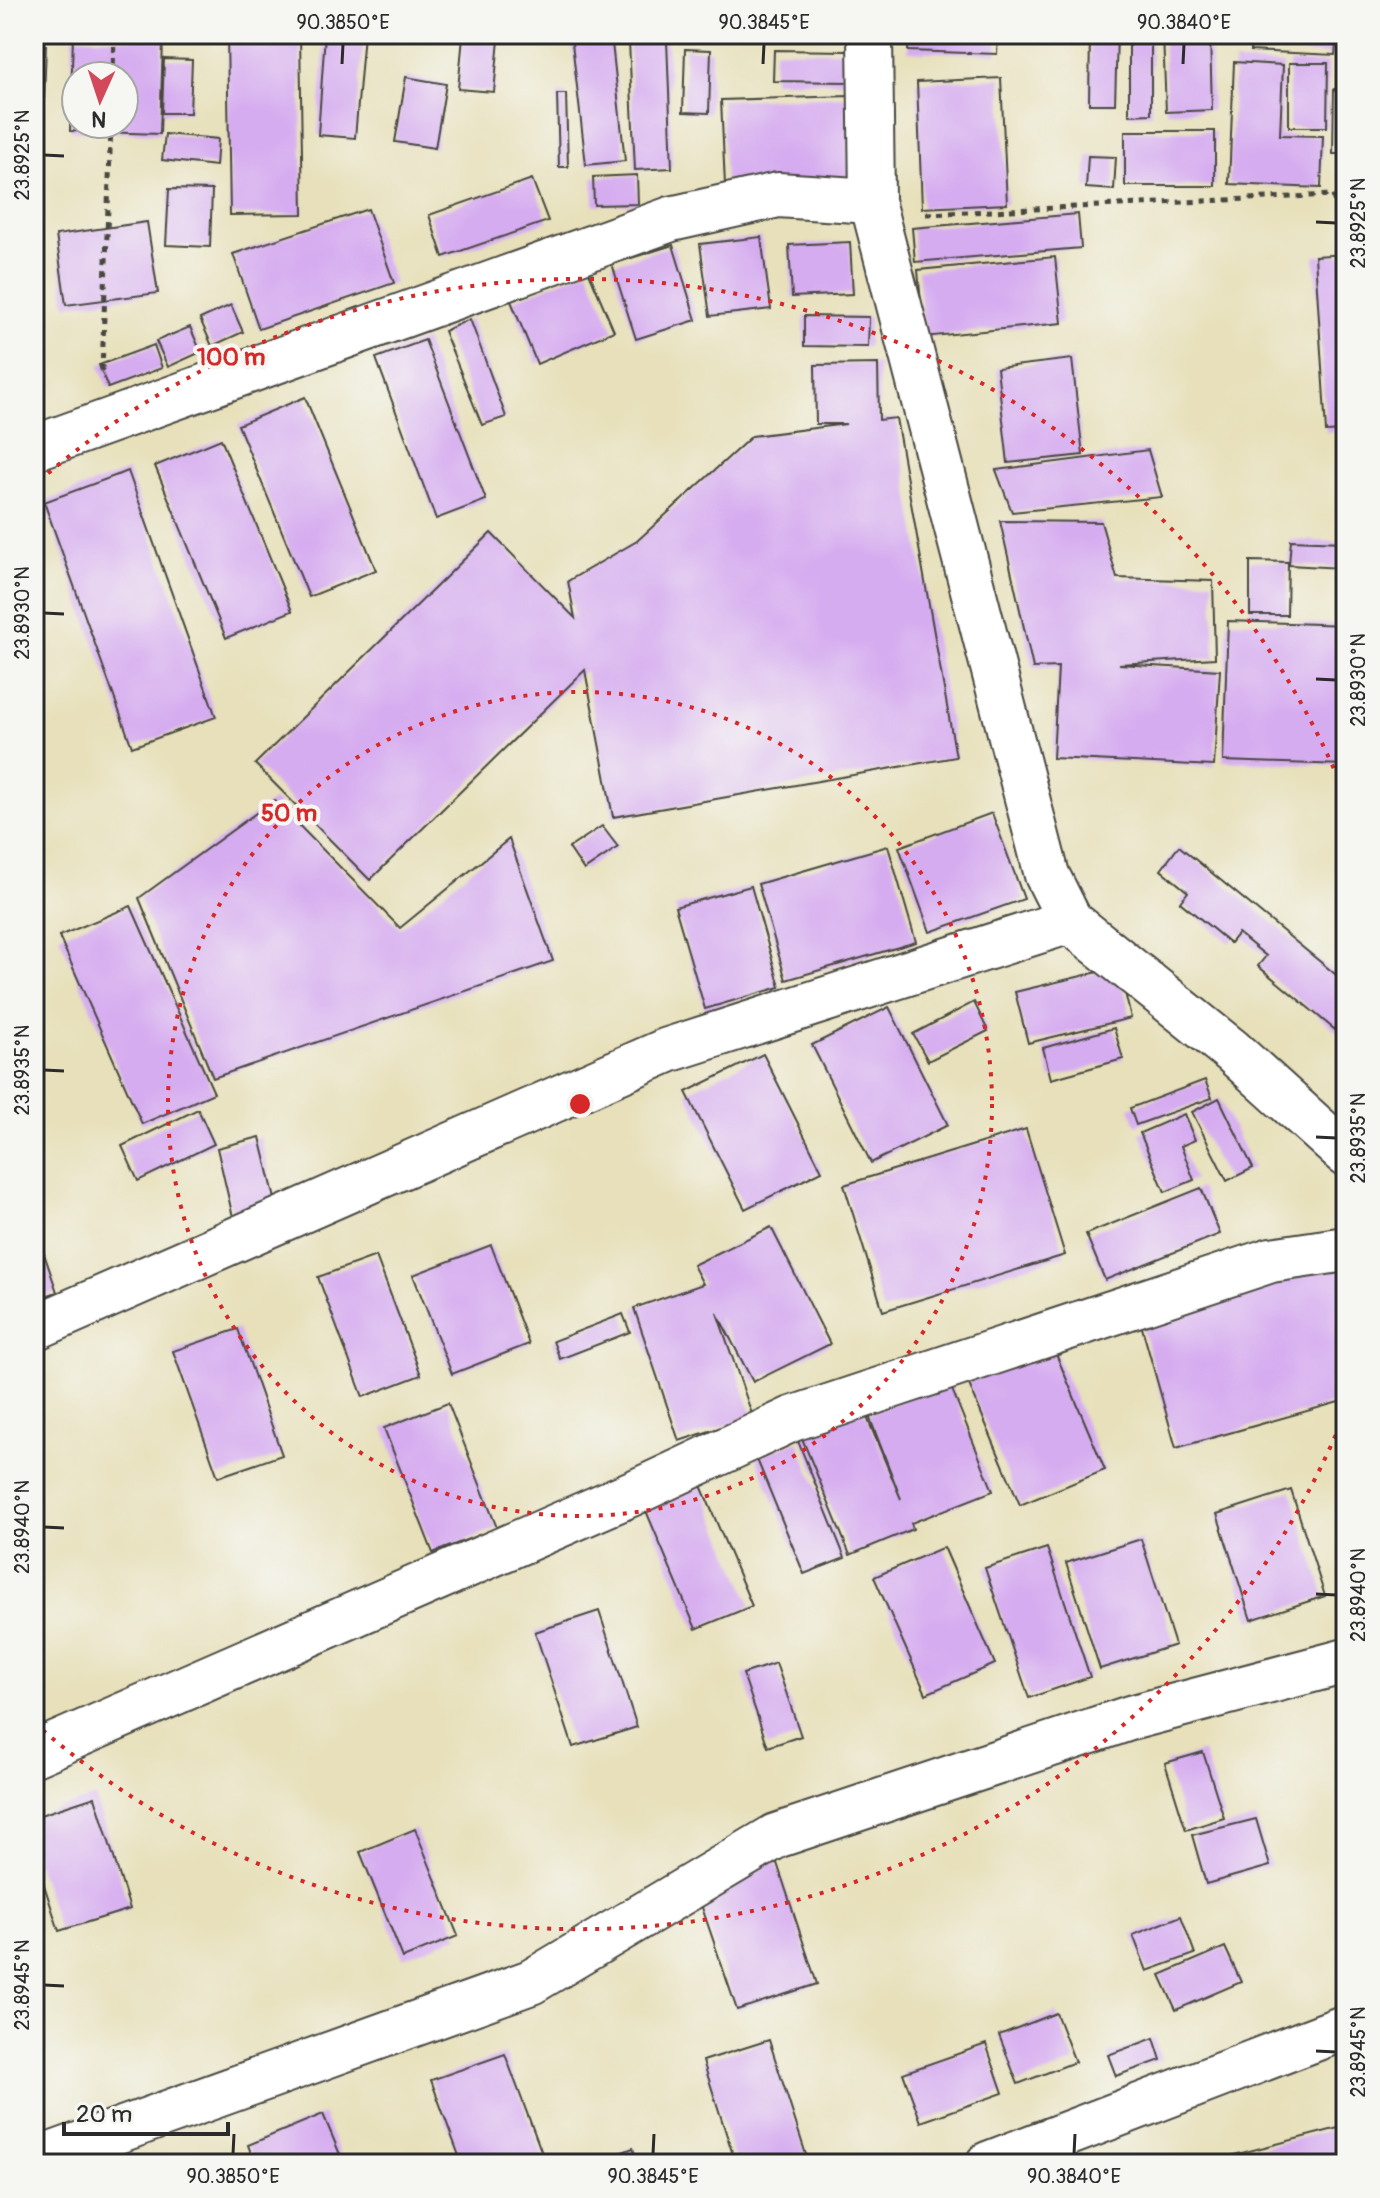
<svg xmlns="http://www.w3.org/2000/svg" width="1380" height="2198" font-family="Pangolin,sans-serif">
  <rect width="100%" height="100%" fill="#f6f6f2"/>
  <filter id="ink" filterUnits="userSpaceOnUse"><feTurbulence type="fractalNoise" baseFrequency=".0125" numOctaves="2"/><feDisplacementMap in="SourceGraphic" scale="16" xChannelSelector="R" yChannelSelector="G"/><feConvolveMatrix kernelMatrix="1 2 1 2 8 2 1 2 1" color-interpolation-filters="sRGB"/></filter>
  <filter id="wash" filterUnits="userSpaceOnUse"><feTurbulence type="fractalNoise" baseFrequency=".006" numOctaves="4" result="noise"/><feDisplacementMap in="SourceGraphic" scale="32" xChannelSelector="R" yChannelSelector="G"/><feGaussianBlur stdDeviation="1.8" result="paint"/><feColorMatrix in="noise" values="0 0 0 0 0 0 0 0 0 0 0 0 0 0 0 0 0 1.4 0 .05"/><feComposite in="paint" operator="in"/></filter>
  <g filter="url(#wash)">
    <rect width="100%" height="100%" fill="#e7e0ba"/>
    <g id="blocks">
      <g fill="#d6acf0" fill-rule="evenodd">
        <path d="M227,34H300L303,214L230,215Z"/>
        <path d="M325,34H364L355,138L318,135Z"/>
        <path d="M571,34H611L625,161L586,165Z"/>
        <path d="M909,34H998L997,54L908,51Z"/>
        <path d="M1090,34H1117L1115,104H1089Z"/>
        <path d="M1129,34H1151V114L1129,115Z"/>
        <path d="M1163,34H1210L1212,110L1166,112Z"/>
        <path d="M1251,34H1337L1335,55L1250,51Z"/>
        <path d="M73,37L163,40L160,134L70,131ZM76,76H124V124H76Z"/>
        <path d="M463,37L499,40L494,92L458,89Z"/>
        <path d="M667,41L672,168L635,170L629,42Z"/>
        <path d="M34,44L46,45L44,98H34Z"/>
        <path d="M685,49L711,50L709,113L683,112Z"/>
        <path d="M774,50L848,51V82L773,81Z"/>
        <path d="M164,59L192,60L190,113H162Z"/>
        <path d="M1234,62L1283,65L1280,135L1323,136L1321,188L1229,184Z"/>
        <path d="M1289,63H1328L1327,127H1289Z"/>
        <path d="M406,77L446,84L435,148L395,142Z"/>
        <path d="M1001,78L1007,204L922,208L917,82Z"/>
        <path d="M1334,89H1346V154H1333Z"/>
        <path d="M557,94H566L568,167H559Z"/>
        <path d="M849,96L851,182L725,185L721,100Z"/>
        <rect x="1125" y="131" width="90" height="55"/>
        <path d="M165,134L218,139L216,166L162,160Z"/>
        <path d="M1088,156L1116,157L1114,190L1086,188Z"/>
        <path d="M637,175L638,204L594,205L593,177Z"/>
        <path d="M532,179L548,221L443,257L429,215Z"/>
        <path d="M169,189L212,190L210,247L166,245Z"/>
        <path d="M368,209L394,283L259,329L233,254Z"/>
        <path d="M1078,214L1081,248L915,262L912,228Z"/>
        <path d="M147,222L158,293L66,305L56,235Z"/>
        <path d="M761,237L771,309L710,316L700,244Z"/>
        <path d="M850,242L853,294L792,297L789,245Z"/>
        <path d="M673,245L696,320L636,339L612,264Z"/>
        <path d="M1346,254V431L1326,432L1315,256Z"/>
        <path d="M1055,257L1062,323L924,337L918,270Z"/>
        <path d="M588,270L614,331L537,364L511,301Z"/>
        <path d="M231,305L243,332L212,346L200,319Z"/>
        <path d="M804,316L869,317L868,347L804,346Z"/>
        <path d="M470,319L506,417L482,425L444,331Z"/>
        <path d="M190,327L201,352L168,367L156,341Z"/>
        <path d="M425,340L486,500L436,519L376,358Z"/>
        <path d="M154,345L162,368L108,388L99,365Z"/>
        <path d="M1072,359L1083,455L1008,463L997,368Z"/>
        <path d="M878,364L879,420L896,418L956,757L613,817L585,670L370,880L255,764L491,533L575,618L568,581L637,541L752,436L846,424H816L815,365Z"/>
        <path d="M305,397L376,570L309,597L238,425Z"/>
        <path d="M221,439L292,611L226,638L155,466Z"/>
        <path d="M1148,450L1162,497L1012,512L996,470Z"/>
        <path d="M128,471L216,717L132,747L44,502Z"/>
        <path d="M1000,521L1101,522L1117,578L1213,581L1215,658L1119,664L1220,670L1214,766L1053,758L1058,667L1033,668Z"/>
        <path d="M1291,540L1343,542L1341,568L1289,565Z"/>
        <path d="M1250,561L1288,562L1287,615H1250Z"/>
        <path d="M1228,621L1346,625V765L1223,761Z"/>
        <path d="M274,800L400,928L509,839L553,961L213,1078L139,898Z"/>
        <path d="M992,813L1024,899L930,932L899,847Z"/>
        <path d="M602,826L618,847L584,870L569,848Z"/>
        <path d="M888,846L916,942L786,980L758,884Z"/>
        <path d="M1179,846L1346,983V1039L1258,966L1266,956L1238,933L1230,943L1180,902L1188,892L1161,870Z"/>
        <path d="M751,886L780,987L705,1009L675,907Z"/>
        <path d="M131,906L214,1093L142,1124L59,936Z"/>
        <path d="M1119,967L1131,1018L1028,1043L1015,992Z"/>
        <path d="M974,1002L988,1031L928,1061L913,1034Z"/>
        <path d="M889,1007L948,1125L871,1163L812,1045Z"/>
        <path d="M1114,1028L1123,1059L1051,1079L1043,1048Z"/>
        <path d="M763,1054L822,1171L745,1209L686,1092Z"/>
        <path d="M1205,1080L1212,1098L1136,1125L1130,1108Z"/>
        <path d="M1219,1098L1253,1168L1227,1181L1192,1112Z"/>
        <path d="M198,1109L214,1144L138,1181L122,1146Z"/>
        <path d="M1184,1114L1195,1140L1181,1146L1194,1180L1165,1192L1140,1133Z"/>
        <path d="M1026,1129L1065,1255L883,1311L844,1185Z"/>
        <path d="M260,1137L283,1232L239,1243L217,1148Z"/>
        <path d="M1201,1188L1220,1234L1105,1280L1086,1234Z"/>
        <path d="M34,1224L57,1292L34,1300Z"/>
        <path d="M771,1227L830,1344L753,1382L717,1313L753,1417L679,1441L634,1308L703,1284L693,1265Z"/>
        <path d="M491,1245L529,1344L452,1374L413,1275Z"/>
        <path d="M376,1256L421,1375L363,1397L318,1277Z"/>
        <path d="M1346,1257V1400L1176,1448L1139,1317Z"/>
        <path d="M623,1314L630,1332L560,1359L553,1341Z"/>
        <path d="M238,1329L282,1455L218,1477L173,1351Z"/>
        <path d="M1053,1347L1105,1470L1020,1505L968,1382Z"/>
        <path d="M949,1382L993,1491L911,1523L913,1529L850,1555L799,1431L862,1405L901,1499L868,1413Z"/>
        <path d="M448,1403L497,1528L433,1553L384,1428Z"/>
        <path d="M798,1441L845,1558L804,1574L756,1457Z"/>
        <path d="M700,1483L752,1606L696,1629L644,1506Z"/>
        <path d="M1291,1490L1325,1596L1251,1620L1217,1514Z"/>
        <path d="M1141,1539L1175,1645L1100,1669L1066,1563Z"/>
        <path d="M944,1547L995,1664L926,1694L874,1577Z"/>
        <path d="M1047,1548L1090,1677L1029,1698L985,1568Z"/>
        <path d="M599,1611L637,1727L573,1747L535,1632Z"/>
        <path d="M776,1663L801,1736L768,1747L743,1674Z"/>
        <path d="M1203,1752L1224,1818L1186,1830L1165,1763Z"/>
        <path d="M95,1797L130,1909L59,1931L34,1854V1817Z"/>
        <path d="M1256,1819L1270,1866L1206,1884L1192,1835Z"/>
        <path d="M415,1829L458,1936L403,1958L360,1852Z"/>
        <path d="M775,1857L817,1984L737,2010L694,1884Z"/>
        <path d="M1181,1916L1195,1954L1147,1971L1133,1935Z"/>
        <path d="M1225,1947L1241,1982L1176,2010L1160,1975Z"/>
        <path d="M1056,2013L1075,2062L1018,2084L999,2035Z"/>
        <path d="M1154,2038L1161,2060L1116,2076L1108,2055Z"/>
        <path d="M769,2040L809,2164H736L703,2061Z"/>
        <path d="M986,2044L1003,2093L921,2122L903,2073Z"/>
        <path d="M505,2054L543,2156L521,2164H462L431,2080Z"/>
        <path d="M323,2114L344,2164H255L248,2145Z"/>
        <path d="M1346,2126V2164H1203V2163Z"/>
        <path d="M633,2148L638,2164H591Z"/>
      </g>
    </g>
  </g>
  <g filter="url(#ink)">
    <use href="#blocks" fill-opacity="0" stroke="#474640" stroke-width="2"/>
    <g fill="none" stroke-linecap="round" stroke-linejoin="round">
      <defs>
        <g id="minor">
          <path d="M870,34L872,201L1047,875L1070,921"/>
          <path d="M34,448L671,219L778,195L872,201"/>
          <path d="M34,1328L668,1050L1070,921L1232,1051L1346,1154"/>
          <path d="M34,1754L642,1489L792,1419L1271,1260L1346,1249"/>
          <path d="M34,2161L531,1982L776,1836L1130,1718L1346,1661"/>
          <path d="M988,2164L1346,2027"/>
        </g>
      </defs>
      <use href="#minor" stroke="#474640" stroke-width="48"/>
      <g stroke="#474640" stroke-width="5" stroke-dasharray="6 6" stroke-linecap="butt">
        <path d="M113,76L114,34"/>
        <path d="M926,214L1333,195L1340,228L1346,227"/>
        <path d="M102,371L111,124"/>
      </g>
      <use href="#minor" stroke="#fff" stroke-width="44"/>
    </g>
  </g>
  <path fill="none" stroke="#2b2b2b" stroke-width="3" d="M342,64L343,44M763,64L764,44M1183,64L1184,44M44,155L64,156M1316,222L1336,223M44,613L64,614M1316,679L1336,680M44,1070L64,1071M1316,1137L1336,1138M44,1527L64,1528M1316,1594L1336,1595M44,1985L64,1986M1316,2051L1336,2052M233,2154L234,2134M653,2154L654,2134M1074,2154L1075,2134"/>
  <g fill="none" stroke="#d62828" stroke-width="4" stroke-dasharray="4 8">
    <circle cx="580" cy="1104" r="412"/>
    <path d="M1345 1413A825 825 0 0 1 39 1727M39 481A825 825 0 0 1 1345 795"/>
  </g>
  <circle cx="580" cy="1104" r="12" fill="#d62828" stroke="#f6f6f2" stroke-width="4"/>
  <g font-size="24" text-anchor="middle" font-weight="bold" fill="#d62828" stroke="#f6f6f2" stroke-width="8" stroke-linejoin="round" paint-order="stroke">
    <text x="231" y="365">100 m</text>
    <text x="289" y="821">50 m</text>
  </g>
  <rect width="1380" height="2198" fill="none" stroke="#f6f6f2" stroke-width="88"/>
  <g transform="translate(100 100) rotate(183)"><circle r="38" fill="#f6f6f2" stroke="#a5a5a2" stroke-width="2"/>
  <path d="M0-6L14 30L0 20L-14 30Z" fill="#d1495b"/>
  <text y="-12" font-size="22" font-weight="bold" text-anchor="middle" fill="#2b2b2b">N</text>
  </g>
  <path d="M64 2122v12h164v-12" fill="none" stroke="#2b2b2b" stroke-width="4"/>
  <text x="76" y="2122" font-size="24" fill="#2b2b2b" stroke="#f6f6f2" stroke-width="6" paint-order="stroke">20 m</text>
  <rect x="44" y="44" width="1292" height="2110" fill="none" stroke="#2b2b2b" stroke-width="3"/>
  <g font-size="20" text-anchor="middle" fill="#2b2b2b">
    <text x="343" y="29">90.3850°E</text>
    <text x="764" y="29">90.3845°E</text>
    <text x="1184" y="29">90.3840°E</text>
    <text transform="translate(22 155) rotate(-90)" y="7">23.8925°N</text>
    <text transform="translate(1358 223) rotate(-90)" y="7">23.8925°N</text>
    <text transform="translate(22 613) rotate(-90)" y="7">23.8930°N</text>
    <text transform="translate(1358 680) rotate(-90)" y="7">23.8930°N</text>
    <text transform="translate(22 1070) rotate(-90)" y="7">23.8935°N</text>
    <text transform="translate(1358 1138) rotate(-90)" y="7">23.8935°N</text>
    <text transform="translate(22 1527) rotate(-90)" y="7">23.8940°N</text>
    <text transform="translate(1358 1595) rotate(-90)" y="7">23.8940°N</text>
    <text transform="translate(22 1985) rotate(-90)" y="7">23.8945°N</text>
    <text transform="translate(1358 2052) rotate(-90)" y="7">23.8945°N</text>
    <text x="233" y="2183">90.3850°E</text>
    <text x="653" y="2183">90.3845°E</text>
    <text x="1074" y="2183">90.3840°E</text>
  </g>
</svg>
